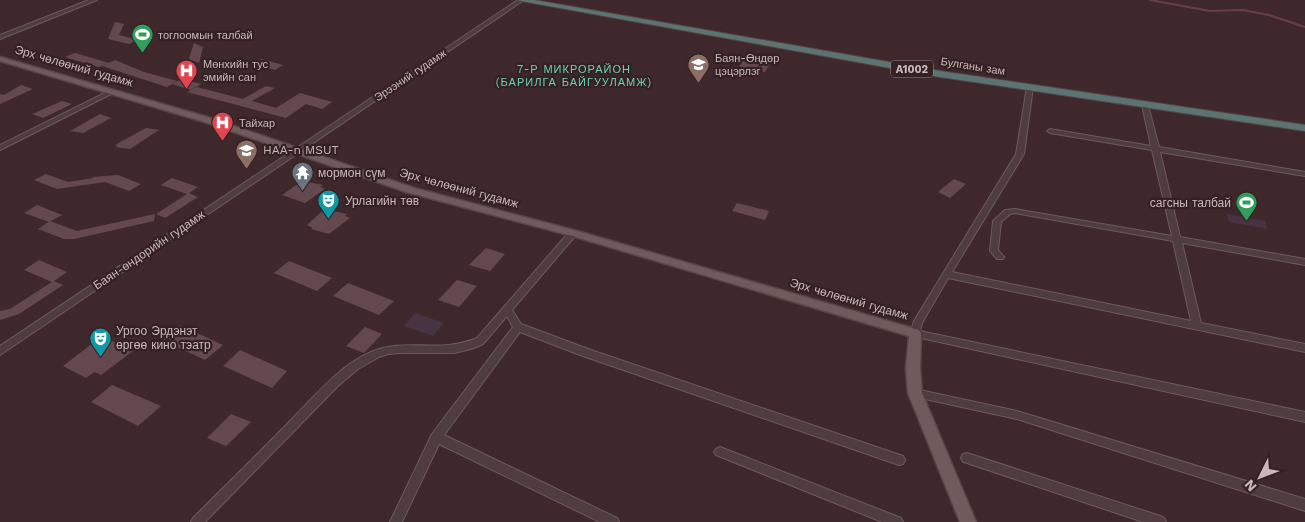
<svg xmlns="http://www.w3.org/2000/svg" width="1305" height="522" font-family="'Work Sans',sans-serif">
  <rect width="100%" height="100%" fill="#3f282b"/>
  <g fill="#483343">
    <path d="M1226,214L1265,221L1267,229L1230,222Z"/>
    <path d="M415,313L444,323L433,336L404,326Z"/>
  </g>
  <g fill="none" stroke-linecap="round" stroke-linejoin="round">
    <path stroke="#673f44" stroke-width="2" d="M1150,0L1210,11L1243,10L1269,15L1305,27"/>
  </g>
  <g fill="#63494d">
    <path d="M115,22L124,24L119,35L138,40L129,44L108,39Z"/>
    <path d="M194,43L203,47L199,63L189,59Z"/>
    <path d="M75,53L82,55L109,63L99,67L65,57Z"/>
    <path d="M745,57L771,62L765,72L739,67Z"/>
    <path d="M261,59L283,65L275,70L253,64Z"/>
    <path d="M115,60L144,72L177,81L167,87L102,66Z"/>
    <path d="M182,79L190,81L201,84L191,90L172,84Z"/>
    <path d="M21,85L33,89L0,104V94L4,95Z"/>
    <path d="M266,86L275,88L252,101L276,108L300,93L332,102L322,109L306,104L286,118L187,92L197,87L243,99Z"/>
    <path d="M62,101L72,104L43,118L32,114Z"/>
    <path d="M100,114L111,118L83,133L70,131Z"/>
    <path d="M146,128L159,130L130,149L115,147L118,146L115,145Z"/>
    <path d="M46,174L68,182L94,178L92,177L118,175L141,184L129,191L105,182L57,189L34,180Z"/>
    <path d="M172,178L198,187L189,193L198,197L165,218L156,214L187,194L161,185Z"/>
    <path d="M954,179L966,184L950,198L938,192Z"/>
    <path d="M302,181L323,185L320,187L325,189L305,203L282,195Z"/>
    <path d="M737,203L769,211L765,220L732,211Z"/>
    <path d="M37,205L62,215L49,222L24,213Z"/>
    <path d="M329,210L347,214L345,216L350,218L329,234L311,229L313,228L307,225L321,212L325,213Z"/>
    <path d="M155,214L154,221L74,239H64L38,229L50,221L77,231Z"/>
    <path d="M486,248L505,254L490,271L469,265Z"/>
    <path d="M39,260L67,272L54,281L63,285L19,314L0,320V311L10,309L52,282L24,270Z"/>
    <path d="M289,261L332,278L317,291L274,273Z"/>
    <path d="M457,280L477,286L459,307L438,300Z"/>
    <path d="M348,283L394,301L379,315L333,296Z"/>
    <path d="M180,325L223,345L205,360L162,340Z"/>
    <path d="M365,327L382,334L364,353L346,346Z"/>
    <path d="M102,336L133,351L101,375L94,372L86,378L63,366Z"/>
    <path d="M240,350L287,371L272,388L223,366Z"/>
    <path d="M112,385L161,406L138,426L91,402Z"/>
    <path d="M231,414L251,422L226,446L207,438Z"/>
  </g>
  <g fill="none" stroke-linecap="round" stroke-linejoin="round">
    <defs>
      <g id="minor">
        <path d="M89,0H97L0,39V35Z"/>
        <path d="M518,0H524L0,355V346Z"/>
        <path d="M1030,85L1033,87L1024,154L952,272L1191,321L1173,241L1015,213L1010,214L1001,222L998,250L1004,257L1003,259H997L990,251L993,221L1005,210L1015,209L1172,236L1152,150L1050,133L1047,131L1050,129L1151,146L1142,105L1145,103L1148,105L1159,147L1305,172V176L1160,152L1180,237L1305,259V265L1182,243L1201,323L1305,344V352L948,278L922,323L920,331L1305,412V422L912,336L910,333L914,321L1016,154L1027,87Z"/>
        <path d="M113,89L116,91L115,92L0,150V145Z"/>
        <path d="M573,230L576,231L577,233L576,235L512,310L521,324L591,350L903,456L905,460L903,464L899,465L583,356L520,332L444,435L617,518L619,522H600L439,444L402,522H390L432,434L513,327L507,316L483,344L471,349L454,353H401L388,354L379,357L358,369L338,386L205,522H191L193,518C226,485 260,452 293,418C317,394 339,366 371,352C405,337 440,354 477,338L570,231Z"/>
        <path d="M915,389L1017,411L1305,499V511L1017,419L911,396L910,393L911,390Z"/>
        <path d="M720,447L901,518L903,522H882L716,455L714,452L716,449Z"/>
        <path d="M967,453L1160,516L1164,518L1166,522H1143L967,463L963,462L961,458L963,454Z"/>
      </g>
      <path id="major" d="M0,57L214,119L414,188L577,231L919,330L921,333L920,368L922,393L976,522H960L908,393L906,368L909,336L569,235L406,192L208,123L0,61Z"/>
      <path id="highway" d="M516,0H534L940,71L1305,125V131L940,77Z"/>
    </defs>
    <use href="#minor" stroke="#6d5a5c" stroke-width="2"/>
    <use href="#major" stroke="#584547" stroke-width="3"/>
    <use href="#highway" stroke="#574446" stroke-width="2"/>
    <use href="#minor" fill="#4f3c3e" fill-rule="evenodd"/>
    <use href="#major" fill="#6f5a5c" fill-rule="evenodd"/>
    <use href="#highway" fill="#5a7472" fill-rule="evenodd"/>
  </g>
  <defs>
    <symbol id="stadium-pin" viewBox="-11 -11 22 30"><path d="M0 17L-7.5 6A9.5 9.5 0 1 1 7.5 6Z" fill="#2e9e5b" stroke="#342123"/><path d="M0-5a6.5 5 0 1 0 0 10a6.5 5 0 1 0 0-10ZM-3.5-1.8h7v3.6h-7Z" fill="#fff"/></symbol>
    <symbol id="school-pin" viewBox="-11 -11 22 30"><path d="M0 17L-7.5 6A9.5 9.5 0 1 1 7.5 6Z" fill="#8d6e63" stroke="#342123"/><path d="M0-5L7-2L0 1L-7-2ZM-4 1L0 2.5L4 1V4Q0 6-4 4Z" fill="#fff"/></symbol>
    <symbol id="hospital-pin" viewBox="-11 -11 22 30"><path d="M0 17L-7.5 6A9.5 9.5 0 1 1 7.5 6Z" fill="#e0444e" stroke="#342123"/><path d="M-5-5h3v3.5h4V-5h3V5h-3V1.5h-4V5h-3Z" fill="#fff"/></symbol>
    <symbol id="temple-pin" viewBox="-11 -11 22 30"><path d="M0 17L-7.5 6A9.5 9.5 0 1 1 7.5 6Z" fill="#6b7280" stroke="#342123"/><path d="M0-6L5-2H3V0L6.5 2.5H4V6H1.5V3h-3V6H-4V2.5H-6.5L-3 0V-2H-5Z" fill="#fff"/></symbol>
    <symbol id="theatre-pin" viewBox="-11 -11 22 30"><path d="M0 17L-7.5 6A9.5 9.5 0 1 1 7.5 6Z" fill="#0f9aa8" stroke="#342123"/><path d="M-5-5.5Q0-4 5-5.5V0Q5 5 0 6Q-5 5-5 0ZM-3.3-2.5H-1v1.5H-3.3ZM1-2.5H3.3v1.5H1ZM-2.8 1Q0 5.5 2.8 1Z" fill="#fff"/></symbol>
  </defs>
  <g fill-rule="evenodd">
    <use href="#stadium-pin" x="130" y="22" width="25" height="34"/>
    <use href="#school-pin" x="686" y="52" width="25" height="34"/>
    <use href="#hospital-pin" x="174" y="58" width="25" height="34"/>
    <use href="#hospital-pin" x="210" y="110" width="25" height="34"/>
    <use href="#school-pin" x="234" y="138" width="25" height="34"/>
    <use href="#temple-pin" x="290" y="160" width="25" height="34"/>
    <use href="#theatre-pin" x="316" y="188" width="25" height="34"/>
    <use href="#stadium-pin" x="1234" y="190" width="25" height="34"/>
    <use href="#theatre-pin" x="88" y="326" width="25" height="34"/>
  </g>
  <g text-anchor="middle" stroke-width="4.5" stroke-linejoin="round" paint-order="stroke">
    <g font-size="11" fill="#cab8ba" stroke="#342123" text-anchor="start">
      <text x="158" y="39">тоглоомын талбай</text>
      <text x="715" y="62">Баян-Өндөр<tspan x="715" dy="13">цэцэрлэг</tspan></text>
      <text x="203" y="68">Мөнхийн тус<tspan x="203" dy="13">эмийн сан</tspan></text>
      <text x="239" y="127">Тайхар</text>
    </g>
    <g font-size="11" fill="#cab8ba" stroke="#342123">
      <text transform="translate(973 66) rotate(9)" y="4">Булганы зам</text>
      <text transform="translate(410 75) rotate(-34)" y="4">Эрээний гудамж</text>
    </g>
    <g font-size="11" letter-spacing="1" fill="#6fceb5" stroke="#342123">
      <text x="574" y="73">7-Р МИКРОРАЙОН<tspan x="574" dy="13">(БАРИЛГА БАЙГУУЛАМЖ)</tspan></text>
    </g>
    <rect fill="#342123" stroke="#9d8b8d" stroke-width="1" x="891" y="60.5" width="42" height="17" rx="4"/>
    <g font-size="11" font-weight="bold" fill="#cab8ba">
      <text x="912" y="73">A1002</text>
    </g>
    <g font-size="12" fill="#cab8ba" stroke="#342123">
      <text transform="translate(74 66) rotate(16)" y="4">Эрх чөлөөний гудамж</text>
      <text transform="translate(459 188) rotate(15)" y="4">Эрх чөлөөний гудамж</text>
      <text transform="translate(149 250) rotate(-34)" y="4">Баян-өндорийн гудамж</text>
      <text transform="translate(849 299) rotate(16)" y="4">Эрх чөлөөний гудамж</text>
    </g>
    <g font-size="12" fill="#cab8ba" stroke="#342123" text-anchor="start">
      <text x="263" y="154">HAA-n MSUT</text>
      <text x="318" y="177">мормон сүм</text>
      <text x="345" y="205">Урлагийн төв</text>
      <text x="1231" y="207" text-anchor="end">сагсны талбай</text>
      <text x="116" y="335">Ургоо Эрдэнэт<tspan x="116" dy="14">өргөө кино тэатр</tspan></text>
    </g>
  </g>
  <g transform="translate(1260 477) rotate(228)" stroke="#342123" stroke-width="4" paint-order="stroke">
  <path d="M0-4L9 19L0 12L-9 19Z" fill="#cab8ba"/>
  <text y="-8" font-size="14" font-weight="bold" text-anchor="middle" fill="#cab8ba">N</text>
  </g>
</svg>
